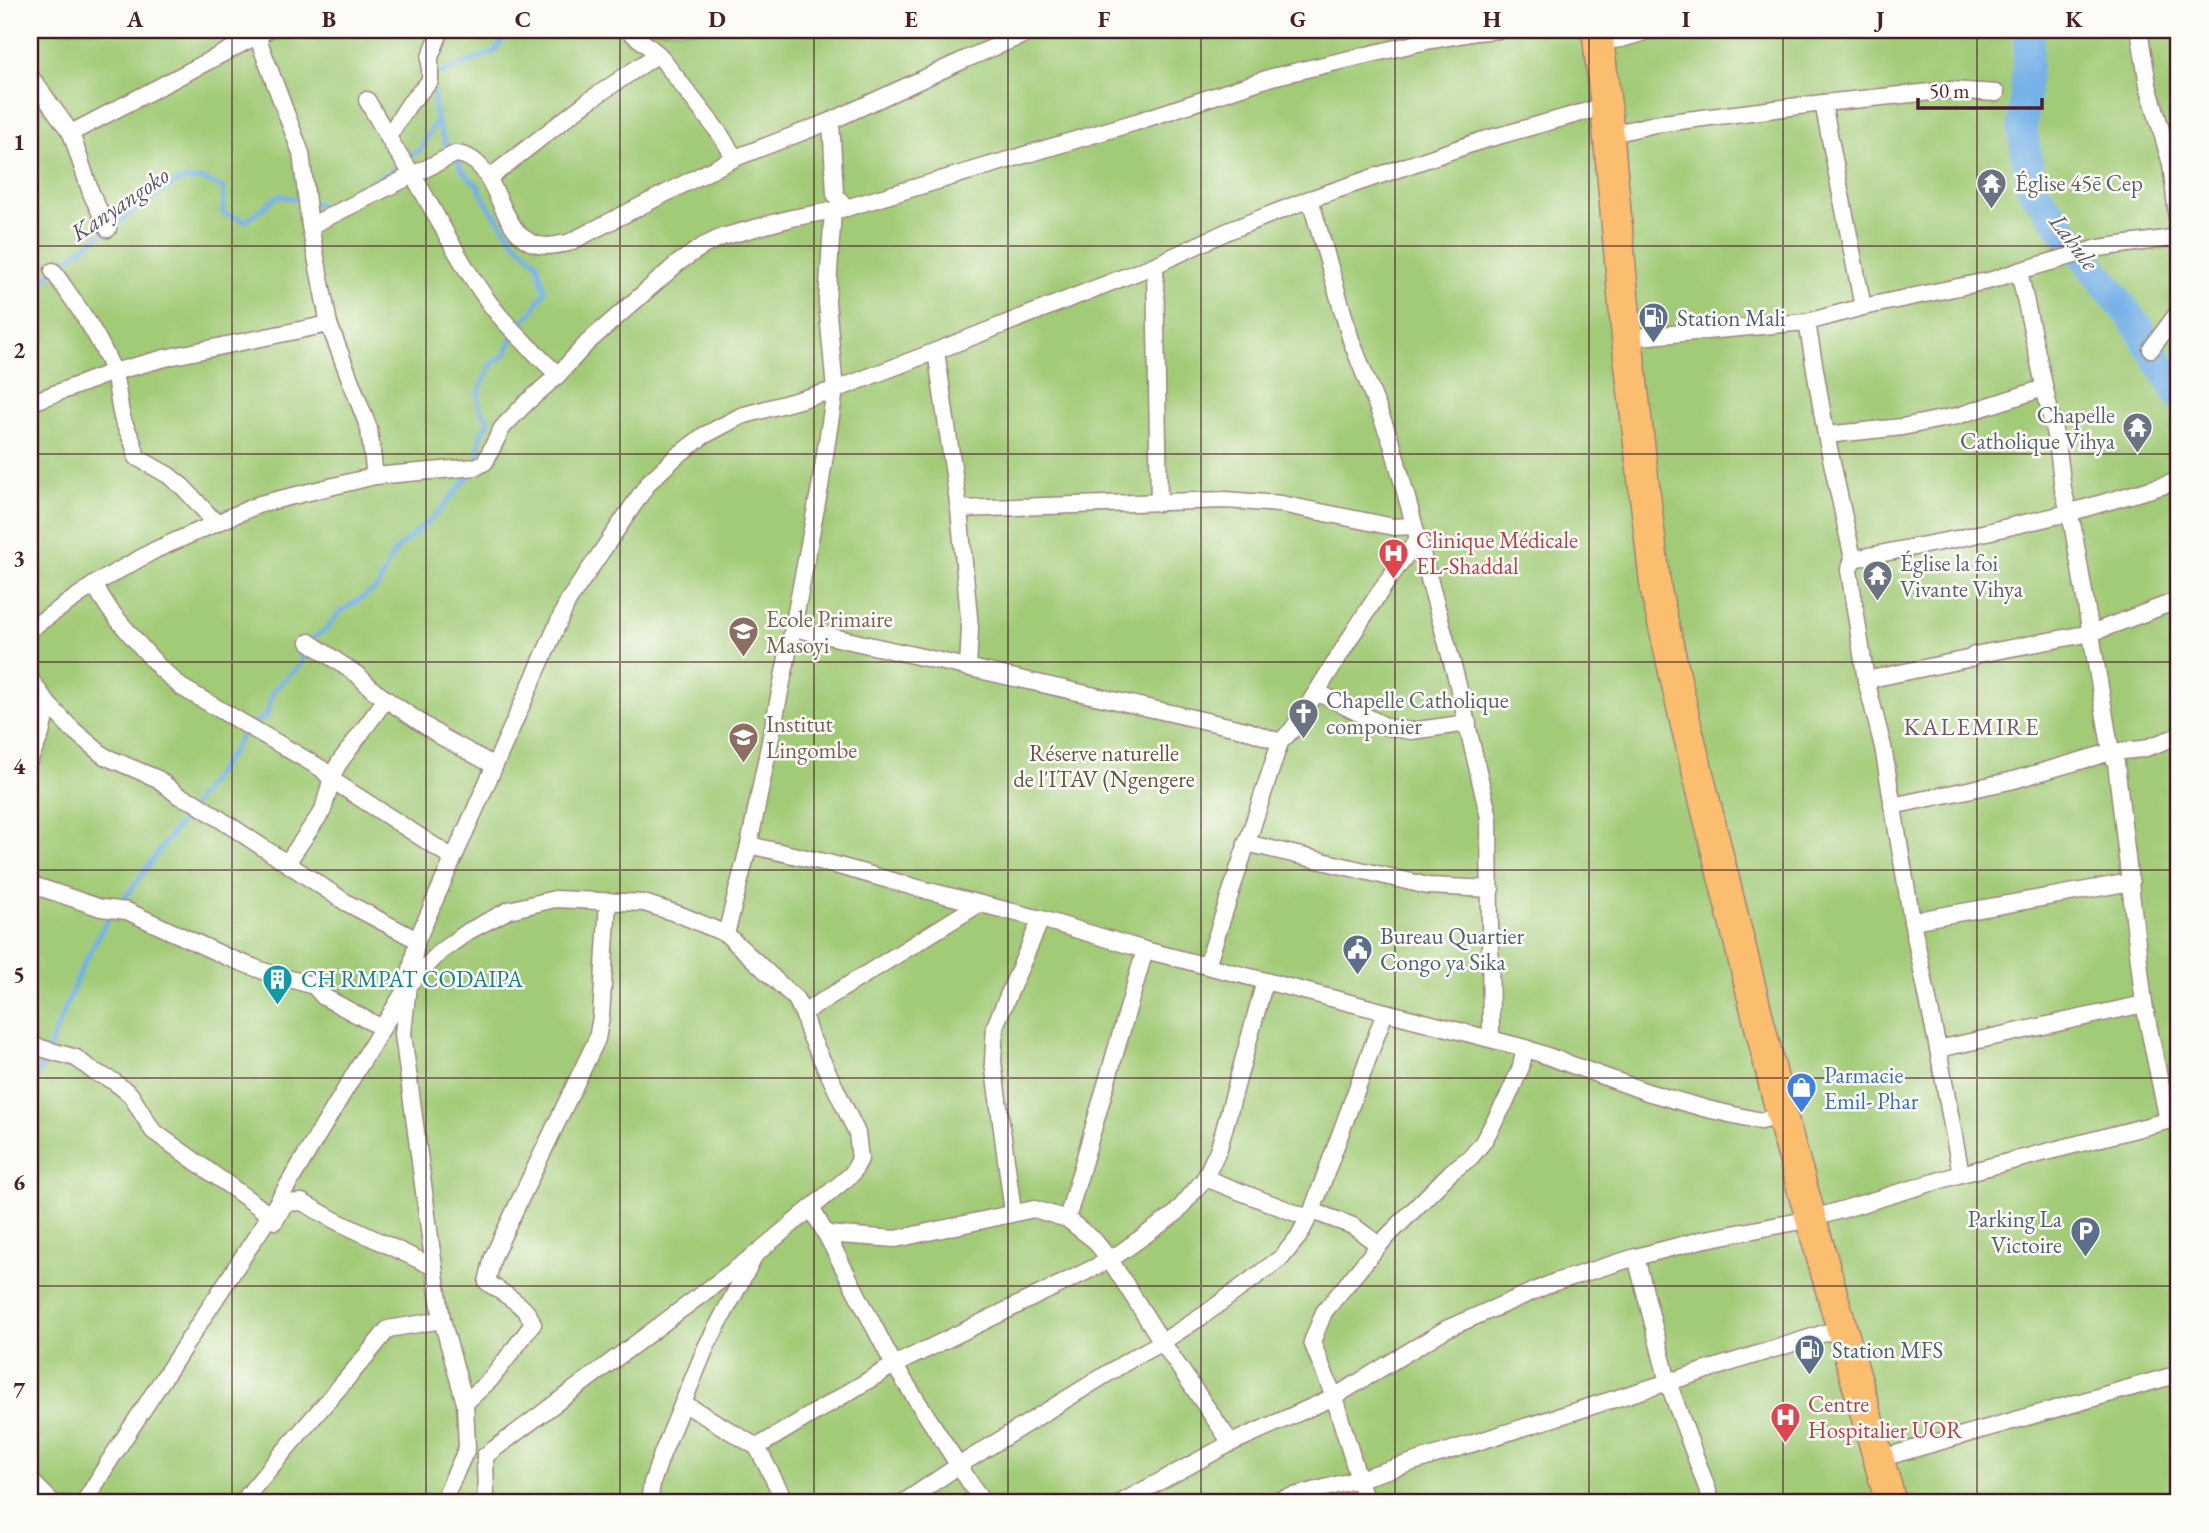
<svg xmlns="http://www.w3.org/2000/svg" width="2209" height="1533" font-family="'EB Garamond',serif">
  <rect width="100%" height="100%" fill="#fdfcf7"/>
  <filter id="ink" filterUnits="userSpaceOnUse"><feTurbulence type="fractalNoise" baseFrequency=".0143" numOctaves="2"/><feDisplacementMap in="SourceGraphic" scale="14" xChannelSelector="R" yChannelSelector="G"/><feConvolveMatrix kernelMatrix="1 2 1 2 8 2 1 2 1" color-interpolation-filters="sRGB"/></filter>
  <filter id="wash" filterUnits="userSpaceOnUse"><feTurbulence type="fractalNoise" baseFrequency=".00686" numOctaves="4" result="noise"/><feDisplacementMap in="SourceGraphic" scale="28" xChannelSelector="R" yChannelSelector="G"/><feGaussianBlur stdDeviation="1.57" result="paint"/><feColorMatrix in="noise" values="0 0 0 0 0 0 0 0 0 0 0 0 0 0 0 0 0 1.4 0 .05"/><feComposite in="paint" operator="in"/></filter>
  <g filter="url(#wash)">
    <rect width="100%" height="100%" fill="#f0ead1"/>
    <rect fill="#a2cb77" stroke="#767551" stroke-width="2" x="30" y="30" width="2149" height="1473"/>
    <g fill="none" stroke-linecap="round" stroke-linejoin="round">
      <g stroke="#76b1e8" stroke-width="5">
        <path d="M434,76L494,52L509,30"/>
        <path d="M436,121L447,146L452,151"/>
        <path d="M457,160L461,169L478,186L485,201L514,241L537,262L545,291L532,312L517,327L506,354L492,364L484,380L478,395L480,409L489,421L481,433L477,463"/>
        <path d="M30,295L53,271L108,229L178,181L203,179L224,189L223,213L246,221L278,196L307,200L326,208L390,172L402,161L420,150L436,121L432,83"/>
        <path d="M118,907L232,752L248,726L266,717L273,691L303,662L299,651L306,642L328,628L339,613L377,588L395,551L438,513L473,471"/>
        <path d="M30,1095L82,967L111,913"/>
      </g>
      <path stroke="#76b1e8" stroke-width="30" d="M2030,30L2022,129L2032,188L2139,328L2179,395"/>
    </g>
  </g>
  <g filter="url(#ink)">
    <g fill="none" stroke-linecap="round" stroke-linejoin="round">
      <defs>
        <g id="street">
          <path d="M628,30L658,54L720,134L735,158"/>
          <path d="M2139,30L2148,85L2171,164L2179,232"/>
          <path d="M257,36L301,153L310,226L329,324L369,429L375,476"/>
          <path d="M1598,42L1621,39L1652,30"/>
          <path d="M30,76L71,133L91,193L108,229"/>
          <path d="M367,100L388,137L409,104L430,81V57L441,30"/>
          <path d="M1823,103L1863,307"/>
          <path d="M71,133L268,30"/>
          <path d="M1608,135L1655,124L1823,103L1951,90L1996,93"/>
          <path d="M388,137C396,151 406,164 414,177C442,224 464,272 498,314C517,336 537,355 558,375"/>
          <path d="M489,178L587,102L658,54"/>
          <path d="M1310,199L1351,340L1392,444L1456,677L1489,818L1491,1039"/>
          <path d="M310,226L455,154C504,157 494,244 546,246C553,246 561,244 568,243L735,158L831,121L966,59L1035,30"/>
          <path d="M1155,265L1159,503"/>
          <path d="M53,271C75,303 98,333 112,369C118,384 118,401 122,417C126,431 136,443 136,457L168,475L183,487L215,522"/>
          <path d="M2019,271L2099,248L2179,237"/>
          <path d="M1807,322L1826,435L1853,559L1849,570L1866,680L1883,747L1912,921L1938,1049L1961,1174"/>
          <path d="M1627,338L1807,322L1863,307L1992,280L2019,271L2058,449L2063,489L2073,528L2111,752L2116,763L2144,1004L2168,1121"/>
          <path d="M2151,349L2179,311"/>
          <path d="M936,351L959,509L970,628L968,668"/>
          <path d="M30,403L113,372L169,357L329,324"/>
          <path d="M1826,435L1902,427L1957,416L2044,388"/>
          <path d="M959,509L1225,500L1281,504L1394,527L1413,526"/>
          <path d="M1853,559L1961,538L2068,513L2172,483"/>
          <path d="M94,585L110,610L129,633L159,667L181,687L322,769L332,780L453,858"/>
          <path d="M793,628L1246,730L1280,742"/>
          <path d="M30,629L98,582L155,550L260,504L375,476L476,467L485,462L502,428L525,404L558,375L587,343L678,263L703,246L722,237L792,218L846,208L1136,122L1272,77L1427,41L1477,32L1499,30"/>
          <path d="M309,642L359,676L373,690L393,704L442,737L493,765"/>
          <path d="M30,679L48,704L72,729L104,756L158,779L179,796L194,802L347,903L417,940"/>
          <path d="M1866,680L1972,658L1974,655L2091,633L2179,600"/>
          <path d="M1317,692L1387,727L1411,731L1468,723"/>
          <path d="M30,759L41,734L48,704"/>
          <path d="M1892,806L2010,781L2111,752L2143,749L2179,736"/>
          <path d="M1246,843L1428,886L1491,889"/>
          <path d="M749,845L828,863L921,889L1041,919L1145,950L1525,1048L1647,1092L1707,1109L1761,1121L1782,1116"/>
          <path d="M287,863L323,810L333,774L339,763L386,699"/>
          <path d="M30,884L101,908L127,911L227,957L266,972L314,986L324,997L382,1028"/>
          <path d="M1912,921L2131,882"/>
          <path d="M726,934L749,845L793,628L820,487L835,390L827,302L833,210L846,208L835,194L831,121"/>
          <path d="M1207,965L1280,742L1292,730C1334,667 1370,600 1417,541"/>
          <path d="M803,1013L979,904"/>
          <path d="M30,1045L76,1058L93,1071L113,1081L130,1094L153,1131L259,1207L275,1221L285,1203L302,1202L336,1221L434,1267"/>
          <path d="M1938,1049L2144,1004"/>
          <path d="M1205,1178L1308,1218"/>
          <path d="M811,1208L826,1234L894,1365L983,1503"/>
          <path d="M1312,1211L1353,1226L1379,1245"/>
          <path d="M1013,1212L993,1062L995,1026L1041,919"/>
          <path d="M1067,1219L1145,950"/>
          <path d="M826,1234L896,1239L1034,1209L1067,1219L1094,1240L1110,1260L1162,1342L1231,1443"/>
          <path d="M1636,1257L1668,1382L1708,1491V1503"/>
          <path d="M465,1403L491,1379L533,1324C527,1305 503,1294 487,1282L493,1257L504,1233L597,1039L601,1017L608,901"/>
          <path d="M683,1403L757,1447L894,1365L1110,1260L1175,1214L1205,1178L1219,1148L1265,981"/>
          <path d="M757,1447L786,1503"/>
          <path d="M485,1456L486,1503"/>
          <path d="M1878,1459L2179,1374"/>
          <path d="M30,1480L53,1503"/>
          <path d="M248,1495C293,1438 343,1386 388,1329L442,1320"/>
          <path d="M84,1503L108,1463L265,1223L408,985L441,951L469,931L509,910L555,899L644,903L681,915L726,934L796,999L803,1013L809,1033L857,1133L860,1159L852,1174L757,1253L485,1456"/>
          <path d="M442,1503L467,1448L465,1403L442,1320L434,1267L403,1034L408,985L417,940L568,601L649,482L677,456L703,436L741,416L835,390L936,351L1155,265L1228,231L1310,199L1480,141L1606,106"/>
          <path d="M649,1503L652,1483L662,1454L706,1347L753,1259"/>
          <path d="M903,1503L958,1466L1131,1359L1162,1342L1204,1315L1282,1257L1299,1236L1312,1211L1385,1012"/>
          <path d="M1120,1503L1231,1443L1334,1397L1446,1329L1555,1282L1636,1257L1701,1240L1811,1219L1961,1174L2179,1118"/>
          <path d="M1268,1503L1359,1479L1841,1328"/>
          <path d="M1366,1503L1334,1397L1312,1342L1324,1312L1379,1245L1451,1172L1471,1157L1483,1142L1507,1099L1521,1067L1525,1048"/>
        </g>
        <path id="highway" d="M1597,30L1606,106L1627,338L1656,591L1686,725L1782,1116L1891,1503"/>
      </defs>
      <use href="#street" stroke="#9d847e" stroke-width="19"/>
      <use href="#highway" stroke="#9d847e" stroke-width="33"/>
      <use href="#street" stroke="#fff" stroke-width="16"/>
      <use href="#highway" stroke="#fbbd6e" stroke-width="30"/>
    </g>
  </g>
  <path fill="none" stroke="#4a1f2b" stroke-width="2" stroke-opacity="0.55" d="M232,30V1503M426,30V1503M620,30V1503M814,30V1503M1008,30V1503M1201,30V1503M1395,30V1503M1589,30V1503M1783,30V1503M1977,30V1503M30,246H2179M30,454H2179M30,662H2179M30,870H2179M30,1078H2179M30,1286H2179"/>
  <defs>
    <symbol id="temple-pin" viewBox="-11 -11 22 30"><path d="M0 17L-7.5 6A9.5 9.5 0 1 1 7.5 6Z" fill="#6b7280" stroke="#fdfcf7"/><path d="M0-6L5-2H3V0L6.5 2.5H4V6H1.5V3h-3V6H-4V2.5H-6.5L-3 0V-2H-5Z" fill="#fff"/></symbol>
    <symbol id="fuel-pin" viewBox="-11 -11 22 30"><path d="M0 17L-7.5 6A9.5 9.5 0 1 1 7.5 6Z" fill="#5c6f8a" stroke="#fdfcf7"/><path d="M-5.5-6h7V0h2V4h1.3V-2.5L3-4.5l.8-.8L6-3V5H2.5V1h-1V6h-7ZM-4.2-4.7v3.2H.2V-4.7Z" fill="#fff"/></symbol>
    <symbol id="hospital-pin" viewBox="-11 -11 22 30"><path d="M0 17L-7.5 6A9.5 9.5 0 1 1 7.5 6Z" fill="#e0444e" stroke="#fdfcf7"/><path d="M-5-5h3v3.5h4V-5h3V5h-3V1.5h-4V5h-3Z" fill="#fff"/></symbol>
    <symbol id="school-pin" viewBox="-11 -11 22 30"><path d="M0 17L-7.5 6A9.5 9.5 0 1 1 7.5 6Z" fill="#8d6e63" stroke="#fdfcf7"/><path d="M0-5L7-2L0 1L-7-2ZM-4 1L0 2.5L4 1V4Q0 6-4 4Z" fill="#fff"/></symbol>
    <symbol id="church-pin" viewBox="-11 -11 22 30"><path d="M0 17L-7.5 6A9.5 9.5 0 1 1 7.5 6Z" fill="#6b7280" stroke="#fdfcf7"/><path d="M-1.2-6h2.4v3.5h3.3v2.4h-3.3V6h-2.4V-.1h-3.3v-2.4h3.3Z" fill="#fff"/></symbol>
    <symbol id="civic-pin" viewBox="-11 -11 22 30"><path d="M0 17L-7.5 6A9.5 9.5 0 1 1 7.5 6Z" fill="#5c6f8a" stroke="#fdfcf7"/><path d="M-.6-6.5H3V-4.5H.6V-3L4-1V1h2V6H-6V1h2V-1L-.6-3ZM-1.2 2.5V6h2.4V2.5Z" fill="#fff"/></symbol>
    <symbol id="building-pin" viewBox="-11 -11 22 30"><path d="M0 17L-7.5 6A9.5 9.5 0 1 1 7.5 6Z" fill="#0f9aa8" stroke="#fdfcf7"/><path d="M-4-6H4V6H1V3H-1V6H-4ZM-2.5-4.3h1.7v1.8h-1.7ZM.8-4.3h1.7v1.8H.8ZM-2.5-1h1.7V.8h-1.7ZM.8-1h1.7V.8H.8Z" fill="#fff"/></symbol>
    <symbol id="shop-pin" viewBox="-11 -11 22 30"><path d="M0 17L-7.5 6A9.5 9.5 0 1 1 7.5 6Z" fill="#3f7fe0" stroke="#fdfcf7"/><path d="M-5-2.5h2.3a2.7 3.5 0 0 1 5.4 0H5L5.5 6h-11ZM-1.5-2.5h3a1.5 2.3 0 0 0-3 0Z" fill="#fff"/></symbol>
    <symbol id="parking-pin" viewBox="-11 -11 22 30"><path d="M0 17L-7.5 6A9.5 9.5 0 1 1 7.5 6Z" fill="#5c6f8a" stroke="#fdfcf7"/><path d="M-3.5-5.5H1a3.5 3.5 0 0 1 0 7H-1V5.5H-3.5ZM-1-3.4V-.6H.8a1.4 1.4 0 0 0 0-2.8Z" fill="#fff"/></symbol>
  </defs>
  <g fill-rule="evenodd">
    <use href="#temple-pin" x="1974" y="166" width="35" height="47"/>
    <use href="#fuel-pin" x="1636" y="300" width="35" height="47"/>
    <use href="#temple-pin" x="2120" y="410" width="35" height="47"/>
    <use href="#hospital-pin" x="1376" y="536" width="35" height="47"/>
    <use href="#temple-pin" x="1860" y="558" width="35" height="47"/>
    <use href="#school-pin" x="726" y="614" width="35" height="47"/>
    <use href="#church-pin" x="1286" y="696" width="35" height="47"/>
    <use href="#school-pin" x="726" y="720" width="35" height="47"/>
    <use href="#civic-pin" x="1340" y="932" width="35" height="47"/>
    <use href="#building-pin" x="260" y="962" width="35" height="47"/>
    <use href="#shop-pin" x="1784" y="1070" width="35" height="47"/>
    <use href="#parking-pin" x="2068" y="1214" width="35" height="47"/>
    <use href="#fuel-pin" x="1792" y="1332" width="35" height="47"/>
    <use href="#hospital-pin" x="1768" y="1400" width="35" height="47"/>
  </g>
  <g text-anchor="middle" stroke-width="5" stroke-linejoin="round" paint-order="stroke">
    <g font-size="23" fill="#5b616d" stroke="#fdfcf7" text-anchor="start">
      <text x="2015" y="191">Église 45ē Cep</text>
      <text x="2115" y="423" text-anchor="end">Chapelle<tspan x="2115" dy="26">Catholique Vihya</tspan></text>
      <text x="1900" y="571">Église la foi<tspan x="1900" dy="26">Vivante Vihya</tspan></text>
      <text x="1326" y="708">Chapelle Catholique<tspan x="1326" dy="26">componier</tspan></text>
    </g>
    <g font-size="23" fill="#4e5e75" stroke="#fdfcf7" text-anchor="start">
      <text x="1677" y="326">Station Mali</text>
      <text x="1380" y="944">Bureau Quartier<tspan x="1380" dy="26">Congo ya Sika</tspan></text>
      <text x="2062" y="1227" text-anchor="end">Parking La<tspan x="2062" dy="26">Victoire</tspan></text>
      <text x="1832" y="1358">Station MFS</text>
    </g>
    <g font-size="23" fill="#be3a42" stroke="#fdfcf7" text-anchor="start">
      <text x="1416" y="548">Clinique Médicale<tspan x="1416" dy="26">EL-Shaddal</tspan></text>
      <text x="1808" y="1412">Centre<tspan x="1808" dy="26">Hospitalier UOR</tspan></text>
    </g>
    <g font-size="23" fill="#785e54" stroke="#fdfcf7" text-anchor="start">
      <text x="766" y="627">Ecole Primaire<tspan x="766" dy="26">Masoyi</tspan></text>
      <text x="766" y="732">Institut<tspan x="766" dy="26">Lingombe</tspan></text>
    </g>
    <g font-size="23" fill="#645342" stroke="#fdfcf7">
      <text x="1104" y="761">Réserve naturelle<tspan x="1104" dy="26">de l'ITAV (Ngengere</tspan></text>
    </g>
    <g font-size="23" fill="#0d838f" stroke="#fdfcf7" text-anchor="start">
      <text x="301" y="987">CH RMPAT CODAIPA</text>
    </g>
    <g font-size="23" fill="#366cbe" stroke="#fdfcf7" text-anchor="start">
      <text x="1824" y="1083">Parmacie<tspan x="1824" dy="26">Emil- Phar</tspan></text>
    </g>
    <g font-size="24" font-style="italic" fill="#59526d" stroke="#fdfcf7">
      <text transform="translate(120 204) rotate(-34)" y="8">Kanyangoko</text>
      <text transform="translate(2074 242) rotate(53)" y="8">Lahule</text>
    </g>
    <g font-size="24" letter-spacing="2" fill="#72546b" stroke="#fdfcf7">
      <text x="1972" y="735">KALEMIRE</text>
    </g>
  </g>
  <rect width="2209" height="1533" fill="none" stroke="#fdfcf7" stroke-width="77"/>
  <path d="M1918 98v10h124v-10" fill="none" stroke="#4a1f2b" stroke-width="3.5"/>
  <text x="1929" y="98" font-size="21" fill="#4a1f2b" stroke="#fdfcf7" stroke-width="5" paint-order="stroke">50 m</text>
  <rect x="38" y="38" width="2132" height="1456" fill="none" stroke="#4a1f2b" stroke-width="2.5"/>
  <g font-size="23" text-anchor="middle" font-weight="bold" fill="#4a1f2b">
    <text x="135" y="27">A</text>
    <text x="329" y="27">B</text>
    <text x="523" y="27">C</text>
    <text x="717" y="27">D</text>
    <text x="911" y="27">E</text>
    <text x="1104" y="27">F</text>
    <text x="1298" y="27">G</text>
    <text x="1492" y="27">H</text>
    <text x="1686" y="27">I</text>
    <text x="1880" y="27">J</text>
    <text x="2074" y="27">K</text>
    <text x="19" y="150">1</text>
    <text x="19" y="358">2</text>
    <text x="19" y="566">3</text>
    <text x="19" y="774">4</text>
    <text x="19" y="982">5</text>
    <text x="19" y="1190">6</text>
    <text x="19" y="1398">7</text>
  </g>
</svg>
